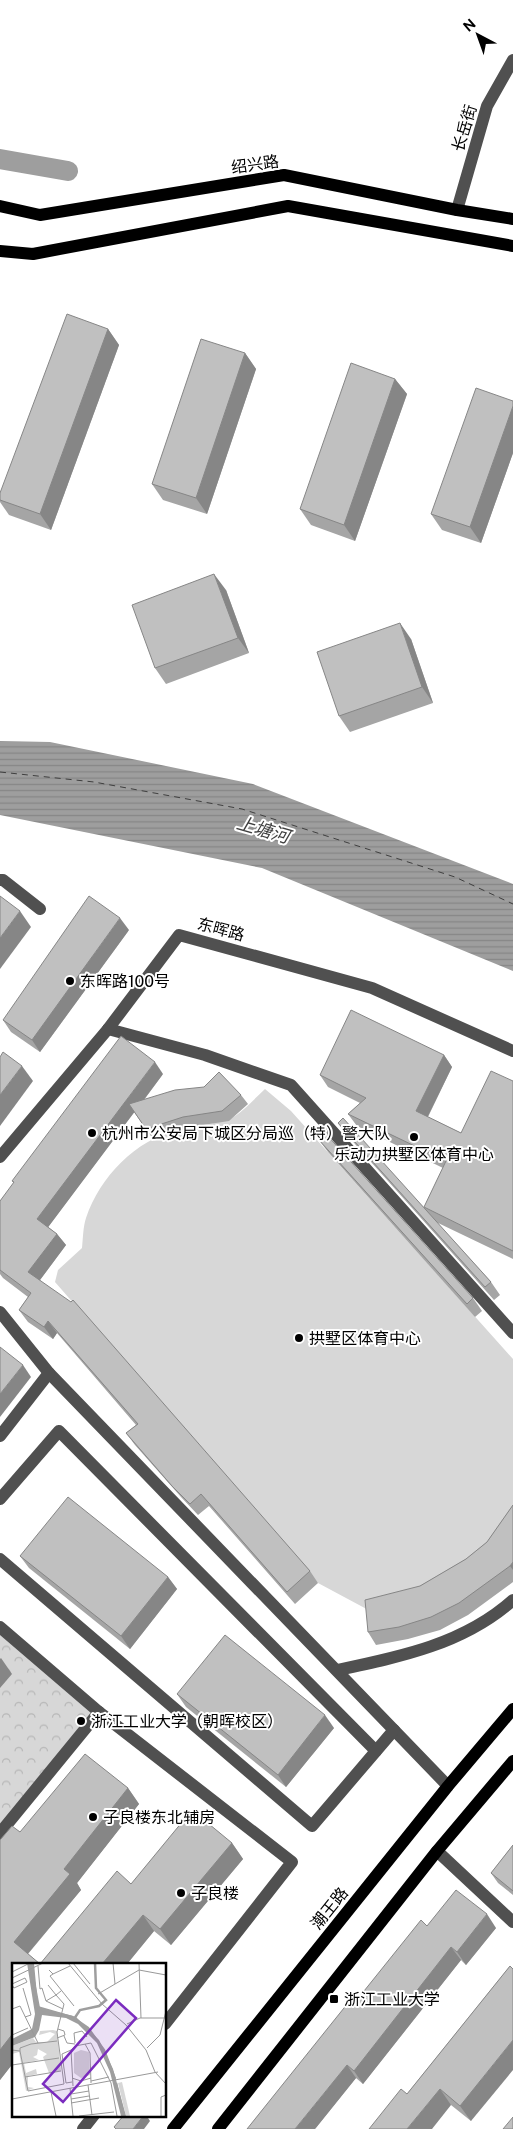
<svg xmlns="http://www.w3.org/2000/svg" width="513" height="2129" font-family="'Public Sans','Noto Sans SC',sans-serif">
  <defs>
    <pattern id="forest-crowns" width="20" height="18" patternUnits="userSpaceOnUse" patternTransform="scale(1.25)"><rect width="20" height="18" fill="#d7d7d7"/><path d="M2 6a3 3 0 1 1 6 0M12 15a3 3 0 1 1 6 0" fill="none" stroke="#b7b7b7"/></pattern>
    <pattern id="water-rules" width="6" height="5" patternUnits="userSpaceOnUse" patternTransform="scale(1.25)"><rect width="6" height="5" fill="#9e9e9e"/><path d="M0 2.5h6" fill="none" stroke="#868686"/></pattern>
  </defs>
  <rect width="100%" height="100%" fill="#fff"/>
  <path fill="url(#forest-crowns)" d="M0,1627L99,1712L0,1833Z"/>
  <path fill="#d7d7d7" d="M265,1089L291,1111L513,1359V1532L495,1554L374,1613L318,1583L55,1282L58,1270L82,1248C83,1239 83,1227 86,1218C100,1177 135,1140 178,1130C186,1128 228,1121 230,1119C243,1112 254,1099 265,1089Z"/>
  <path fill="url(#water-rules)" d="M0,741L50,742L253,784L513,884V971L262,868L0,815Z"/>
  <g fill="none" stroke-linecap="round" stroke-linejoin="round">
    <path stroke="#9e9e9e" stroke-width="20" d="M0,159L68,171"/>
    <path stroke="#3f3f3f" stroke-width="1" stroke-dasharray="6 5" stroke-linecap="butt" d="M0,772L94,782L242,809L455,877L513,904"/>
    <g stroke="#505050" stroke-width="12">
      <path d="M457,210L487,106L513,60"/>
      <path d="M0,880H3L40,909"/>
      <path d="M108,1029L205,1055L291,1085L513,1333"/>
      <path d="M0,1157L108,1029L179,935L372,988L513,1051"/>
      <path d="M0,1312L49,1373L448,1786"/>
      <path d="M0,1436L49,1373"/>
      <path d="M0,1499L59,1431L376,1751"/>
      <path d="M0,1559L312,1826L394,1730"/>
      <path d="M0,1627L99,1712L292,1862L165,2024"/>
      <path d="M337,1670C400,1657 464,1644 513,1600"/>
      <path d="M0,1833L99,1712"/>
      <path d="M437,1851L513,1922"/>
      <path d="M83,2129L94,2115"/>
    </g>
    <g stroke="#000" stroke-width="12">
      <path d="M0,206L40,215L284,175L457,210L513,219"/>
      <path d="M0,251L33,254L288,206L513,246"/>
      <path d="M173,2129L448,1786L513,1709"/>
      <path d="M218,2129L437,1851L513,1761"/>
    </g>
  </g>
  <g fill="#a5a5a5">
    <path d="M108,329L119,345L51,530L9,515L0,502V493Z"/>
    <path d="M245,353L256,369L207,514L163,500L152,484Z"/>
    <path d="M395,379L407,394L355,541L311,525L300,509Z"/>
    <path d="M513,401V453L481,543L442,530L431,514Z"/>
    <path d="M226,590L249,653L166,684L155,668Z"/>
    <path d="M411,639L433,703L350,732L339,716Z"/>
    <path d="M129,930L40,1052L11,1032L3,1020Z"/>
    <path d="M444,1055L452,1067L428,1117L461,1133L513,1081V1259L436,1222L491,1282L500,1295L494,1300L347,1135L338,1123L424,1208L443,1168L357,1126L348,1114L360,1103L328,1087L320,1075Z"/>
    <path d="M163,1074L144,1100L241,1095L248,1104L229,1121L190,1127L153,1139L134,1112L48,1227L57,1234L66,1245L40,1280L310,1571L318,1583L295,1604L209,1506L198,1515L181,1497L135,1445L126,1433L136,1425L57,1333L53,1339L28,1322L19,1310L28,1297L3,1278L0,1274V1201L14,1183L12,1181Z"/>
    <path d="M319,1140L473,1298L482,1311L475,1317L328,1152Z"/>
    <path d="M513,1505V1582L468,1615L440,1630L408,1639L376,1645L368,1632L420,1586L466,1559L487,1542Z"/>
    <path d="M20,1556L168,1577L177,1589L130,1649L29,1568Z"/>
    <path d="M177,1694L334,1728L286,1787L186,1707Z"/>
    <path d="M128,1788L139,1804L77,1883L81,1890L28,1954L40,1964L131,1884L232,1843L243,1859L171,1945L154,1931L127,1964H14V2062L0,2080V1840Z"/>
    <path d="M513,1845V1895L498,1883L491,1873Z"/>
    <path d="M427,1926L496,1928L466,1965L461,1960L363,2084L356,2078L315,2129L356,2001Z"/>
    <path d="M510,1966L471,2121L451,2105L407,2094Z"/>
  </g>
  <g fill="#868686">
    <path d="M108,329L119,345L51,530L40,514Z"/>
    <path d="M245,353L256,369L207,514L196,498Z"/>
    <path d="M395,379L407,394L355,541L344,525Z"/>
    <path d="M513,406V453L481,543L470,527Z"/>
    <path d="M214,574L226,590L249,653L238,638Z"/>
    <path d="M400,623L411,639L433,703L422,687Z"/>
    <path d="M20,911L31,927L0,969V938Z"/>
    <path d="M120,918L129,930L40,1052L32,1040Z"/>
    <path d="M444,1055L452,1067L424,1124L416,1111Z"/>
    <path d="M155,1062L163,1074L46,1230L37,1219Z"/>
    <path d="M22,1066L33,1081L0,1126V1095Z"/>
    <path d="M57,1234L66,1245L37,1284L28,1272Z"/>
    <path d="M48,1321L57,1333L53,1339L44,1327Z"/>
    <path d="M23,1365L31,1377L0,1417V1394Z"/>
    <path d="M513,1562V1570L510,1566Z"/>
    <path d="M168,1577L177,1589L130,1649L121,1636Z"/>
    <path d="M1,1658L12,1674L0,1688V1659Z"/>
    <path d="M325,1715L334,1728L286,1787L278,1775Z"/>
    <path d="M128,1788L139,1804L77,1883L81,1890L25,1957L14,1942L64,1869Z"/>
    <path d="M232,1843L243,1859L171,1945L160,1929Z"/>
    <path d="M487,1914L496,1928L466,1965L457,1952Z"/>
    <path d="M143,1915L154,1931L127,1964H102Z"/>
    <path d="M451,1947L461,1960L363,2084L354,2071Z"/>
    <path d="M14,2032V2062L0,2080V2050Z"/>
    <path d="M513,2040V2070L471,2121L460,2106Z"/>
    <path d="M347,2065L356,2078L315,2129H295Z"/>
    <path d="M440,2089L451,2105L432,2129H407Z"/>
    <path d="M144,2115H146L150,2121L144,2129H133Z"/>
  </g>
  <g fill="#c0c0c0" stroke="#868686">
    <path d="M67,314L108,329L40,514L0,500V493Z"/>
    <path d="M201,339L245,353L196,498L152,484Z"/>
    <path d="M351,363L395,379L344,525L300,509Z"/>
    <path d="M476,388L513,401V406L470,527L431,514Z"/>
    <path d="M214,574L238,638L155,668L132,605Z"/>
    <path d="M400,623L422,687L339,716L317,652Z"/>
    <path d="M0,896L20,911L0,938Z"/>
    <path d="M89,896L120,918L32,1040L3,1020Z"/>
    <path d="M351,1010L444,1055L416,1111L461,1133L491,1071L513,1081V1251L424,1207L446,1161L348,1114L366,1098L320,1075Z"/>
    <path d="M121,1036L155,1062L37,1219L57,1234L28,1272L71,1302L73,1300L310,1571L287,1592L201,1494L190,1504L172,1486L126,1433L138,1424L48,1321L44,1327L19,1310L31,1293L0,1270V1201L14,1182L12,1181Z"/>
    <path d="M3,1052L22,1066L0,1095V1057Z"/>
    <path d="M219,1072L241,1095L222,1111L183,1117L146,1129L129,1104L175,1090L204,1087Z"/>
    <path d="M343,1118L491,1282L485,1287L338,1123Z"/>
    <path d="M326,1134L473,1298L467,1304L319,1140Z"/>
    <path d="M0,1347L23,1365L0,1394Z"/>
    <path d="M68,1497L168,1577L121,1636L20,1556Z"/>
    <path d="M513,1505V1562L510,1566L459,1603L431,1617L399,1627L368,1632L365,1600L420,1586L466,1559L487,1542Z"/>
    <path d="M225,1635L325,1715L278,1775L177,1694Z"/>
    <path d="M85,1754L128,1788L64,1869L70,1874L14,1942L40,1964L117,1871L131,1884L192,1810L232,1843L160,1929L143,1915L102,1964H14V2032L0,2050V1840L12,1826L20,1832Z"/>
    <path d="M513,1845V1891L491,1873Z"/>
    <path d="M456,1890L487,1914L457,1952L451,1947L354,2071L347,2065L295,2129H247L352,1998L356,2001L421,1920L427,1926Z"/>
    <path d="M510,1966L513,1969V2040L460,2106L440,2089L407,2129H369L401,2089L407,2094Z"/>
    <path d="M124,2115H144L133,2129H116L114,2127Z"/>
    <path d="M513,2117V2129H503Z"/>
  </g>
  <g fill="#000" stroke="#fff" stroke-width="2">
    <circle cx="70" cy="981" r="5"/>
    <circle cx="92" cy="1133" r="5"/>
    <circle cx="414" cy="1137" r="5"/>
    <circle cx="299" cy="1338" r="5"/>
    <circle cx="81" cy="1721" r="5"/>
    <circle cx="93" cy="1817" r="5"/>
    <circle cx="181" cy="1893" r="5"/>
    <rect x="329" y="1994" width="10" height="10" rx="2.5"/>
  </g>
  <g text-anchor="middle" stroke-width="4" stroke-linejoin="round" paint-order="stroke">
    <g font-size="16" fill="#000" stroke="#fff">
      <text transform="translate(464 128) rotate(-73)" y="6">长岳街</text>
      <text transform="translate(255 164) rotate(-8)" y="6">绍兴路</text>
      <text transform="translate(221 929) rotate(15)" y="6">东晖路</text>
      <text transform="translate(329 1908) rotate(-51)" y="6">潮王路</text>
    </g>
    <g font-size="16" fill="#000" stroke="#fff" text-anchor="start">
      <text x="80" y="987">东晖路100号</text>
      <text x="102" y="1139">杭州市公安局下城区分局巡（特）警大队</text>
      <text x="414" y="1160" text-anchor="middle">乐动力拱墅区体育中心</text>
      <text x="309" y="1344">拱墅区体育中心</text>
      <text x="91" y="1727">浙江工业大学（朝晖校区）</text>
      <text x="103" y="1823">子良楼东北辅房</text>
      <text x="191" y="1899">子良楼</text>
      <text x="344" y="2005">浙江工业大学</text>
    </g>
    <g font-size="18" font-style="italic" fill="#3f3f3f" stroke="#fff">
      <text transform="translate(263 830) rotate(16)" y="6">上塘河</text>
    </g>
  </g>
  <g transform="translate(12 1963)">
    <rect width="154" height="154" fill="#fff"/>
    <path d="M41,67L45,68L49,108L37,110L31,94L35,91L26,86L25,92L21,94L27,97L12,100L14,110L24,106L25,111L16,113V124L22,125L14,128L7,89L0,91V83L21,75L24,79H35L43,71L38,69L27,72L28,68Z" fill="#d7d7d7"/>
    <path d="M110,119L118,153H114L106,120Z" fill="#d7d7d7"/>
    <path d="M69,87L77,89L78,112L69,115L62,110V90Z" fill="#d7d7d7"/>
    <path d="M15,0H22L26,43L64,54L87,77L101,106L114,153H109L98,109L85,80L66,61L54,55L30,52L27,67L23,74L0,83V76L20,66L23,51Z" fill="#9e9e9e"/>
    <path fill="none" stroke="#9e9e9e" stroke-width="2.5" d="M20,9L27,46L60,54L76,65L92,87L103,116M62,56L68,47L87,43L94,37L84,25L83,0M104,120L112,153"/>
    <path fill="none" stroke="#999" stroke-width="1" d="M56,0L90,41L114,62L134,87L143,109L154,121M61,0L78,21M101,0L103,21M127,0L129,55M26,3L28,26L30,25L34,38L51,46M37,7L41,11L58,3M0,9L18,0M41,11L38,13L62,43M0,15L31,0M0,21L13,15L15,19L2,25L0,22M36,22L44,32L49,28M11,25L19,52L13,54M86,31L127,7L154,12M0,46L8,43L26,80M115,61L128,55H154M0,72L16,65M52,73L55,80L63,81M45,75L53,72L52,68L46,66M63,80L62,70L70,68L75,74M73,81L78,90L79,120M135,85L148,72L154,48M0,87L8,88V85L19,81L45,78M59,87L50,91L54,120L60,119M8,88L16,128L52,121L45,69L52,41L44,32L34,38M0,102L47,95M13,114L49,108M60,115L69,118L79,115M79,118L97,114M76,122L80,152M61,123L59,87L63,83L79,80L99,120L105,153M58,125L61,153M39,129L44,153M59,131L77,128M0,136L146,109M59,136L77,133M59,140L87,135M67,153L102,149M149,153V134L154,132"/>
    <path fill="#7b2cbf" fill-opacity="0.15" stroke="#7b2cbf" stroke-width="2.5" d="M104,37L124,55L51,139L31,121Z"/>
    <rect width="154" height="154" fill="none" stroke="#000" stroke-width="2.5"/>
  </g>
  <g transform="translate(478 35) rotate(319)" stroke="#ffffff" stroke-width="4" paint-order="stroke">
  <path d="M0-4L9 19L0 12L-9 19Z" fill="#000000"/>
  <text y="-8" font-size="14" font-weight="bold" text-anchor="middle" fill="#000000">N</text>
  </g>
</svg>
